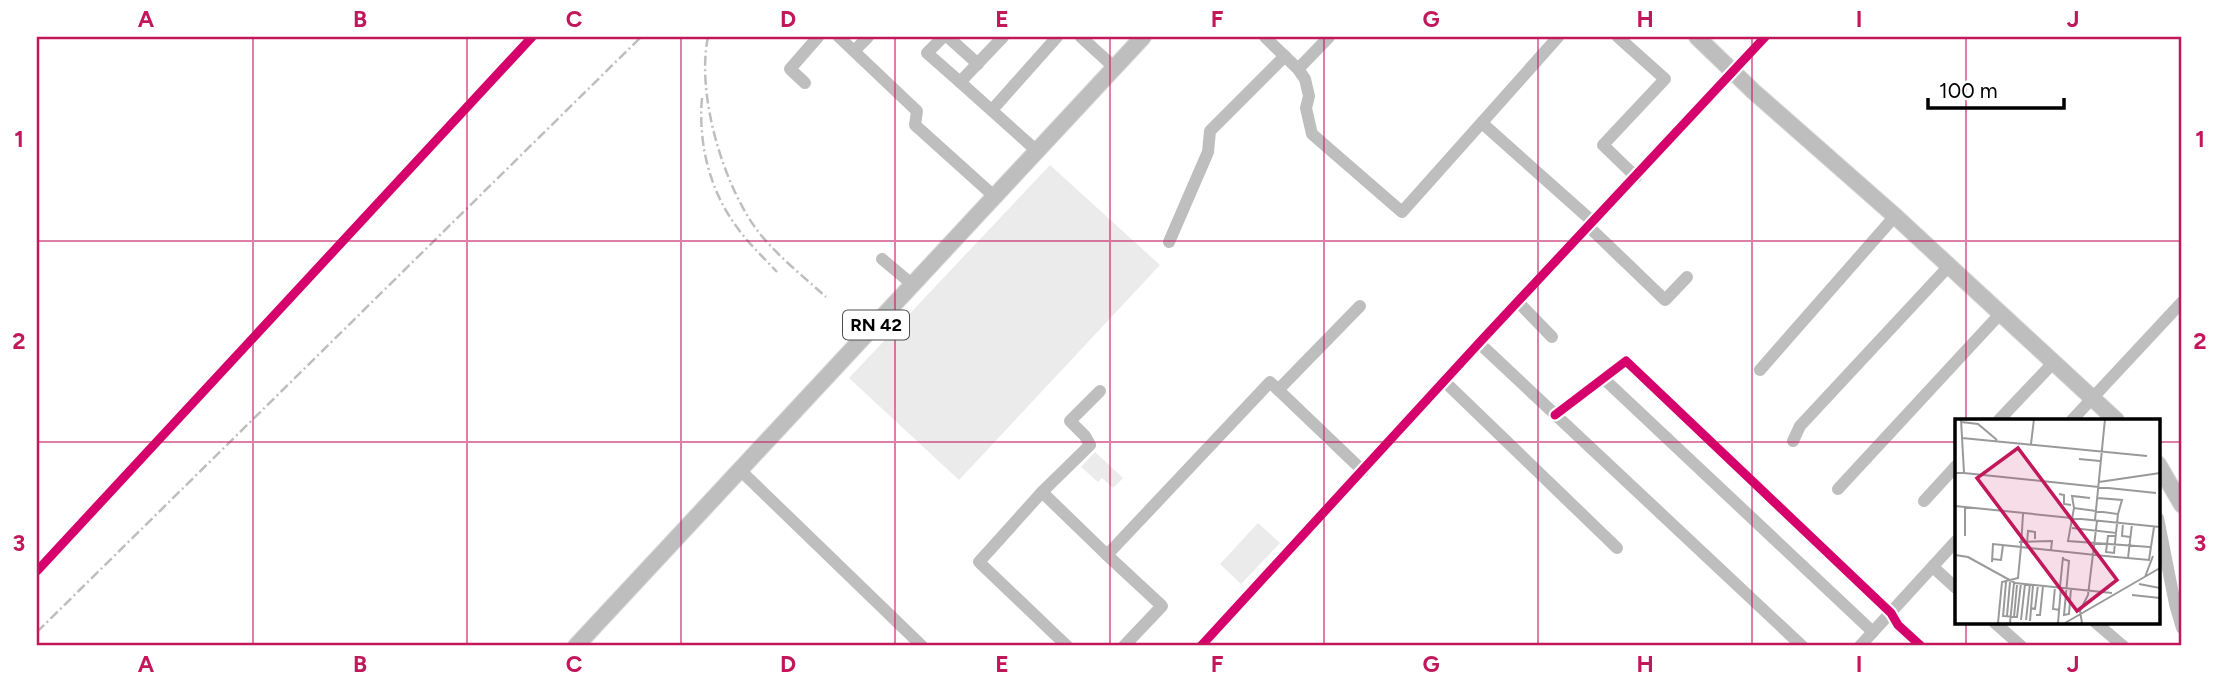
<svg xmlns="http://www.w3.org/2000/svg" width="2219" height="683" font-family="Figtree,sans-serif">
  <rect width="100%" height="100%" fill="#fff"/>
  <g fill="#ebebeb">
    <path d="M1050,165L1160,265L959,480L849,378Z"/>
    <path d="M1095,452L1123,478L1113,488L1102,478L1098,482L1081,467Z"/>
    <path d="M1258,523L1280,543L1241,584L1220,564Z"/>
  </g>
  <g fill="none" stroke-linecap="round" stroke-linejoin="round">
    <defs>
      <g id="major">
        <path d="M1697,37L1753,91L1895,216L2116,420"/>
        <path d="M2158,464L2182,505"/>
        <path d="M576,646L1143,37"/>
      </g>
    </defs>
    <use href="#major" stroke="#dbdbdb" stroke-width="18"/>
    <g stroke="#bebebe" stroke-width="12">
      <path d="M839,37L917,111L915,125L995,197"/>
      <path d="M943,37L927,53L960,82"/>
      <path d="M948,37L978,64"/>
      <path d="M1003,37L960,82L1037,151"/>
      <path d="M1081,37L1115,68"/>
      <path d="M1265,37L1298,69L1305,79L1309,96L1306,108L1312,134L1402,212L1558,37"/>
      <path d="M1618,37L1665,79L1603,145L1636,177"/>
      <path d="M854,51L868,37"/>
      <path d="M1298,69L1329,37"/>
      <path d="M805,83L790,69L818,37"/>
      <path d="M992,110L1057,37"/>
      <path d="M1482,123L1592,221"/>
      <path d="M1588,226L1665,300L1687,277"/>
      <path d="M1169,242L1208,152L1210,131L1285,56"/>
      <path d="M882,259L913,285"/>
      <path d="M1518,302L1552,337"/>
      <path d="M1479,343L1802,646"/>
      <path d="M1760,370L1895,216"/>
      <path d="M1603,378L1873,632"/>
      <path d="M1444,381L1617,548"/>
      <path d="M1278,390L1360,306"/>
      <path d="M1555,415L1626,361L1891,613L1898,625L1921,646"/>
      <path d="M1999,420L2053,363"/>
      <path d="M2072,420L2182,302"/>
      <path d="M1793,441L1800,426L1949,266"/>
      <path d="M740,470L922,646"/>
      <path d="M1838,489L2000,314"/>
      <path d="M1042,492L1090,445L1085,436L1070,421L1100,391"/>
      <path d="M1924,501L1956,466"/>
      <path d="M2158,518L2175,604L2182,628"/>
      <path d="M1933,567L1956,588"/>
      <path d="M37,571L532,37"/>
      <path d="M1994,622L2021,646"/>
      <path d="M2095,622L2123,646"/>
      <path d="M1067,646L979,562L1042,492L1107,555"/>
      <path d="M1124,646L1162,606L1107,555L1270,382L1363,471"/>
      <path d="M1201,646L1479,343L1765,37"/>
      <path d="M1860,646L1956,541"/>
    </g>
    <use href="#major" stroke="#bebebe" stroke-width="16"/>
    <g stroke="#bebebe" stroke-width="2.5" stroke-dasharray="10 3.5 2 3.5" stroke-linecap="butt">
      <path d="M708,37C696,94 723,184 757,230C776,255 803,276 826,297"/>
      <path d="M702,98C698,141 709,188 734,223C746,241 762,256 777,272"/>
      <path d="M37,632L641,37"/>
    </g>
    <defs>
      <g id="cycleway">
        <path d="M1555,415L1626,361L1891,613L1898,625L1921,646"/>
        <path d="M37,571L532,37"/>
        <path d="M1201,646L1479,343L1765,37"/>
      </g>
    </defs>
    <use href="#cycleway" stroke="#fff" stroke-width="13"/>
    <use href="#cycleway" stroke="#d6006c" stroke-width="9"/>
  </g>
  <path fill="none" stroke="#c2185b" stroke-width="2" stroke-opacity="0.55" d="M253,37V646M467,37V646M681,37V646M895,37V646M1110,37V646M1324,37V646M1538,37V646M1752,37V646M1966,37V420M37,241H2182M37,442H1956M2158,442H2182M1966,622V646"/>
  <g text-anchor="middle" stroke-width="7" stroke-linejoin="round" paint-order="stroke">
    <rect fill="#fff" stroke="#4c4c4c" stroke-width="2" x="843" y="310.5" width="66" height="29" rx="5"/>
    <g font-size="18" font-weight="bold" fill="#000">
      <text x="876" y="331">RN 42</text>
    </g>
  </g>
  <g transform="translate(1955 419)">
    <rect width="205" height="205" fill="#fff"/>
    <path fill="none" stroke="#999" stroke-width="2" d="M6,3L23,5L42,21M7,19L192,37M76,25L79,0M124,40L145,42M0,54H9L6,0M9,54L201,74M144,63L205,54M104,75L109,76V85L116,86M143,79L167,81L163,95M0,87L205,108M10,88V117M119,89L117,77L135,79M68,95L66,128L150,137L194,141L199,108M140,101L150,0M168,104L167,117L175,118M117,109L161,114L163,95L119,89L113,122L195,128M161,117H153L151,133L159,134L161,114M64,123L97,122L96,131M72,124L73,112L80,113V120M0,136L13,138L60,164L157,174M173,139L177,105M37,140L46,141L48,126M108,140L114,142L109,196L114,195L116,169M37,143L38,125L66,128L63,159L47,163L43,204M190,158L198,137M184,165L205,169M100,168L98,190L105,191M105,168L108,138M177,176L205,179M76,189L80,190L83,166M81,196H85L88,167M48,197L62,198L66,164M52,197L55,163M48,198L51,163M59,198L62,166M66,201L70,165M71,201L75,165M75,202L78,166M55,204L59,164M103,204L106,168M110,204L205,149M127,204L125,192L133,176L142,102"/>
    <path fill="#c2185b" fill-opacity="0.15" stroke="#c2185b" stroke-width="3.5" d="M63,29L162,161L122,192L22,59Z"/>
    <rect width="205" height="205" fill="none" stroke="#000" stroke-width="3.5"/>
  </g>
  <rect width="2219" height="683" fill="none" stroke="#ffffff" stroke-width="77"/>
  <path d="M1928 98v10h136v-10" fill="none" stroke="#000000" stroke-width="3.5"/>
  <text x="1939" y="98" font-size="21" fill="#000000" stroke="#ffffff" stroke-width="5" paint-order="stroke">100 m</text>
  <rect x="38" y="38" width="2142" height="606" fill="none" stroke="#c2185b" stroke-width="2.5"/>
  <g font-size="23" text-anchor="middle" font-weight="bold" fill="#c2185b">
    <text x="146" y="27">A</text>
    <text x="360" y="27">B</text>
    <text x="574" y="27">C</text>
    <text x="788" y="27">D</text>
    <text x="1002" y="27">E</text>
    <text x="1217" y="27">F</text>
    <text x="1431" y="27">G</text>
    <text x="1645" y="27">H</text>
    <text x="1859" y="27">I</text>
    <text x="2073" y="27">J</text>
    <text x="19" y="147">1</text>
    <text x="2200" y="147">1</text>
    <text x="19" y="349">2</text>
    <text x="2200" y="349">2</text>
    <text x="19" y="551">3</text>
    <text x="2200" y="551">3</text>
    <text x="146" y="672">A</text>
    <text x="360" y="672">B</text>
    <text x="574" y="672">C</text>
    <text x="788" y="672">D</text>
    <text x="1002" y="672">E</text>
    <text x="1217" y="672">F</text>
    <text x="1431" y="672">G</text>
    <text x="1645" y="672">H</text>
    <text x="1859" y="672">I</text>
    <text x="2073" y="672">J</text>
  </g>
</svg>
